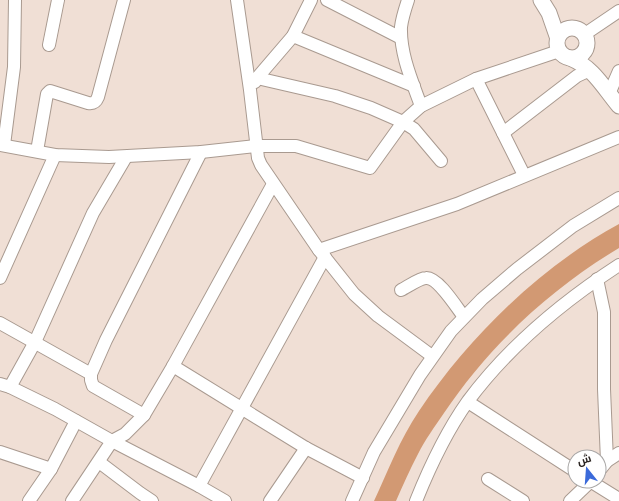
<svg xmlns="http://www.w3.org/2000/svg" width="619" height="501" font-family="'Public Sans',Cairo,sans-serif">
  <rect width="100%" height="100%" fill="#f0dfd5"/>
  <path fill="#d29973" d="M619,224V248C549,290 489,346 444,413C435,426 425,440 418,454C410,469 403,485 396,501H374C388,471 400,439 419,411C469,337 540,267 619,224Z"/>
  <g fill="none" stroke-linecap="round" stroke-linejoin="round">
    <defs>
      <g id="minor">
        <path d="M237,0L250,90L258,158L261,165L319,250L354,294L378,316L432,356"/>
        <path d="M327,0L401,38"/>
        <path d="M408,0C405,9 402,18 401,27C400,54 412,81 421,106"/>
        <path d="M585,34L619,11"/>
        <path d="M293,36L414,86"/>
        <path d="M49,45L58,0"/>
        <path d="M257,78L335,96L371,108L403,122L414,129L441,161"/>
        <path d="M476,79L524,175"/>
        <path d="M255,82L257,78L293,36L311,0"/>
        <path d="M609,94L619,71"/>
        <path d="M503,133L577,76L590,70"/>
        <path d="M0,145L55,155L109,157L201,152L256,146H296L370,168L403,122L421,106L476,79L559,51"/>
        <path d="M4,145L14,67L15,0"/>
        <path d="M37,151L47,94L50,91L88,103C94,104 96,102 98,97L124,0"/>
        <path d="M319,250L457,204L619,137"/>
        <path d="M0,278L55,155"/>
        <path d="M597,279L604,312V389L607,461"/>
        <path d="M401,290C407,287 420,278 426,278C438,277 457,308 464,317"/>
        <path d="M0,323L91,374"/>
        <path d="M173,366L306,448L363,478"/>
        <path d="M0,384L10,387L55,409L112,441L199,486L225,501"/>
        <path d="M10,387L35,342L93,213L126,157"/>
        <path d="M468,402L575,471"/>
        <path d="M144,415L93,386L91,380V374L106,340L201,152"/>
        <path d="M0,452L51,469"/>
        <path d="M99,462L140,493L152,501"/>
        <path d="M599,471L607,461L619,453"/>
        <path d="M488,479L523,501"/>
        <path d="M590,481L619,499"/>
        <path d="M199,486L325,257"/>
        <path d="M29,501L51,469L76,421"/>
        <path d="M72,501L112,441L125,434L144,415L173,366L273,184"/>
        <path d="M270,501L306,448"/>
        <path d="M352,501L374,452L420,375L451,331L482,299L517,269L573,226L619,198"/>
        <path d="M416,501C430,466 446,432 468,401C509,346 562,302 619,265"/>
        <path d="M570,501L591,481"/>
      </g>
      <g id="tertiary">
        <path d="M541,0L549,13L557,36"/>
        <circle cx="572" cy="43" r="15"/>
        <path d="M570,58C594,68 603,87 619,106"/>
      </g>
    </defs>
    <use href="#minor" stroke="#a99a90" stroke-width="14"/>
    <use href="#tertiary" stroke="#a99a90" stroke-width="17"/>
    <use href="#minor" stroke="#fff" stroke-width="12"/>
    <use href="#tertiary" stroke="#fff" stroke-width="15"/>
  </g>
  <g transform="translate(587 469) rotate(343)"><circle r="19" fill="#ffffff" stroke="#a9a7a6"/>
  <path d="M0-3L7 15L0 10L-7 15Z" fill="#3b6ada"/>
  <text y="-6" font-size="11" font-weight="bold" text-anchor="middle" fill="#292320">ش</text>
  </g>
</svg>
